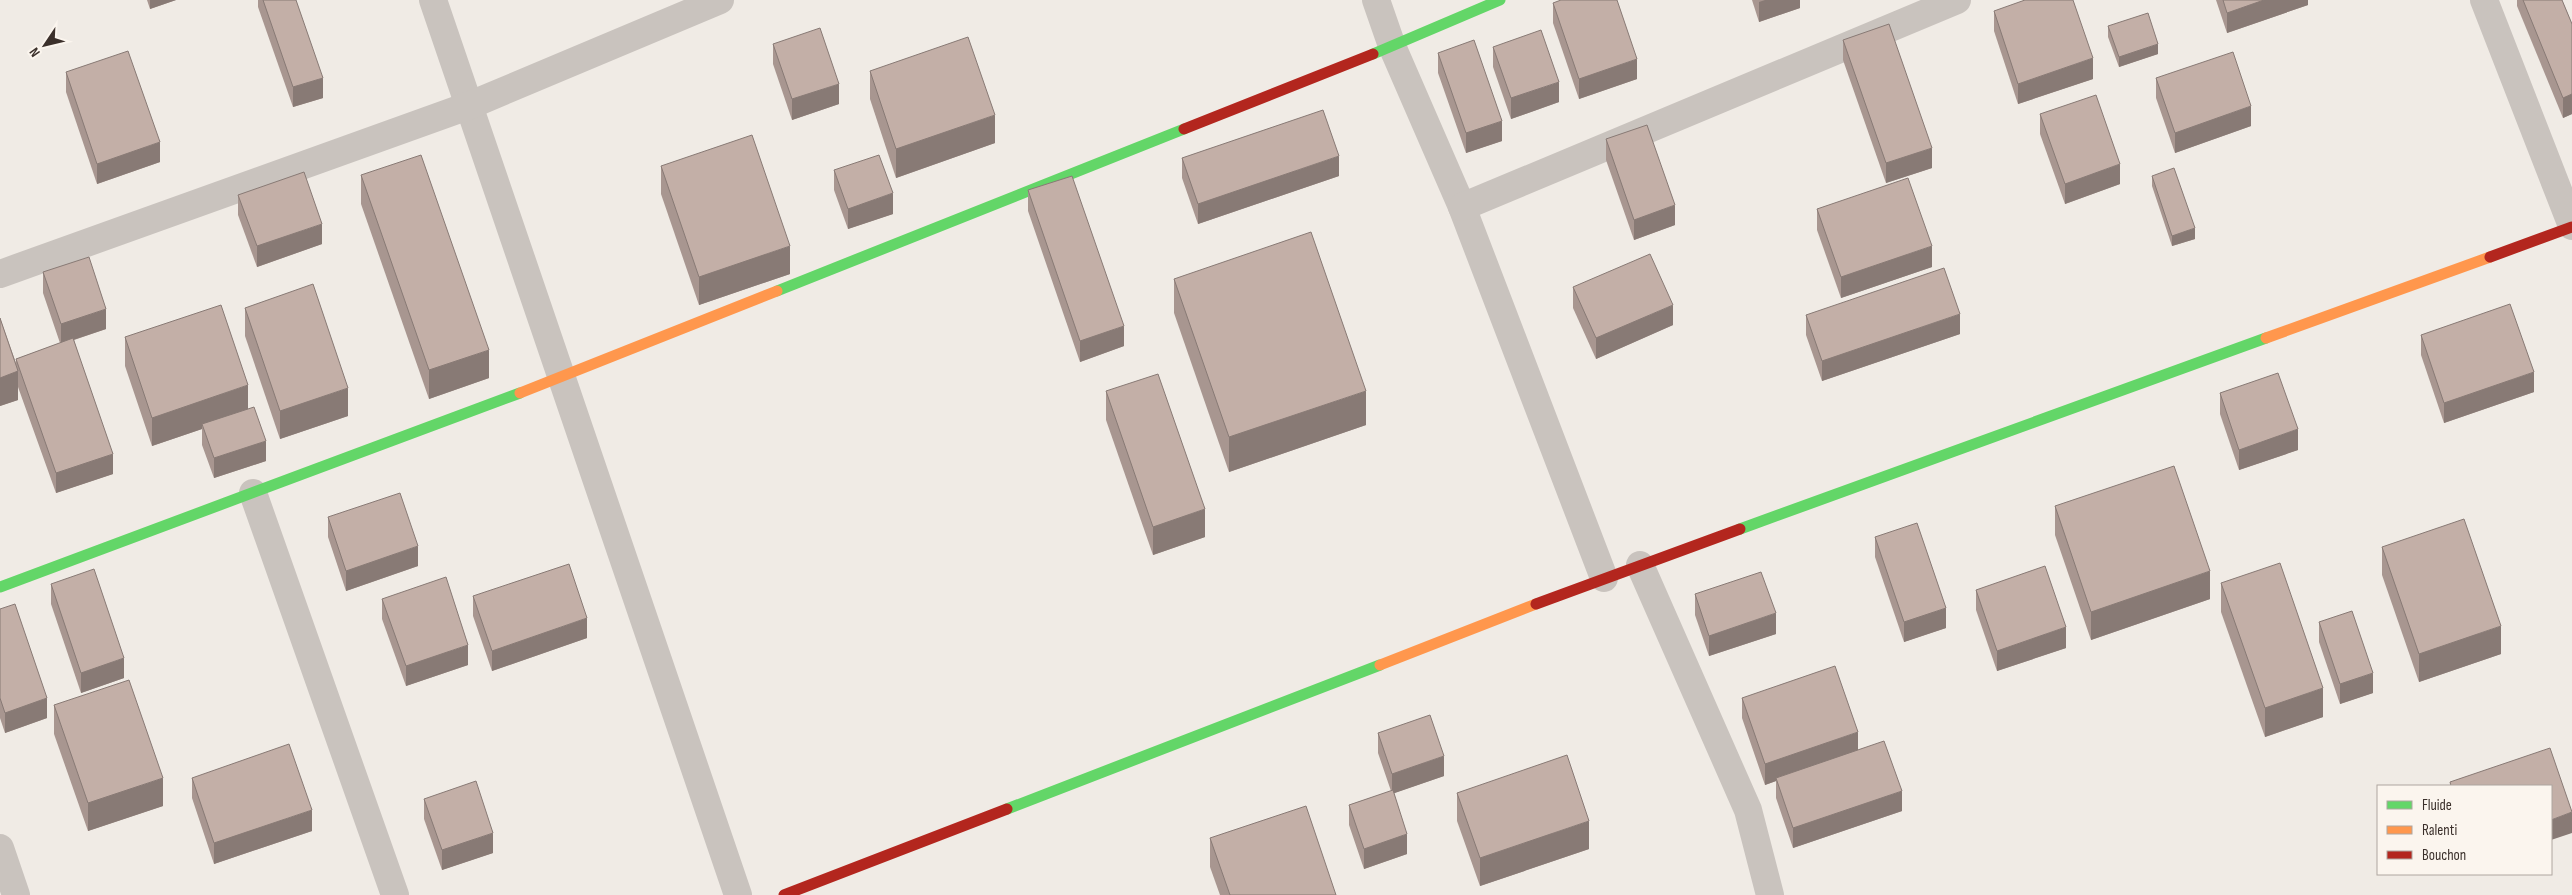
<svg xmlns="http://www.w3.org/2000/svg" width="2572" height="895" font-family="'Sofia Sans Condensed',sans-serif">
  <rect width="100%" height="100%" fill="#f0ebe5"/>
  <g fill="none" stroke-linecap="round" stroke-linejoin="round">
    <g stroke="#c9c3be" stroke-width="28">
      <path d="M433,0L738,895"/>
      <path d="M1376,0L1392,46L1462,207L1604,578"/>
      <path d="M2484,0L2572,226"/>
      <path d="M1462,207L1957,0"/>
      <path d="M0,274L468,106L720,0"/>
      <path d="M253,493L395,895"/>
      <path d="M1640,565L1748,810L1770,895"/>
      <path d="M0,848L16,895"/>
    </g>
    <g stroke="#63d668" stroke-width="11">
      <path d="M1373,54L1500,0"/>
      <path d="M777,291L1184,129"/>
      <path d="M1740,529L2266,338"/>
      <path d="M0,587L520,393"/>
      <path d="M1007,809L1380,665"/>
    </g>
    <g stroke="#ff974d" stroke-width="11">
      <path d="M2266,338L2490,257"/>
      <path d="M520,393L777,291"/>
      <path d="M1380,665L1536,604"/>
    </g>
    <g stroke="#b3261e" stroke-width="11">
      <path d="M1184,129L1373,54"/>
      <path d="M2490,257L2572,227"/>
      <path d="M1536,604L1740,529"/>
      <path d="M784,895L1007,809"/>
    </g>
  </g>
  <g fill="#a89690">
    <path d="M147,0H176L150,9Z"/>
    <path d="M258,0H296L323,98L293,107L258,7Z"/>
    <path d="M1752,0H1800V8L1759,22Z"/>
    <path d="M2216,0H2308V5L2227,33Z"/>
    <path d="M2517,0H2562L2572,24V114L2563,118L2517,6Z"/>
    <path d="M1553,3L1637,79L1579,99L1553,23Z"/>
    <path d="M1994,11L2093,79L2018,104L1994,31Z"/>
    <path d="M2108,26L2158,54L2119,67L2108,37Z"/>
    <path d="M1843,40L1932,168L1886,183L1843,60Z"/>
    <path d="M773,44L839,104L792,120L773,64Z"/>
    <path d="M1493,47L1559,102L1511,119L1493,67Z"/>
    <path d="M1438,53L1502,141L1466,153L1438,73Z"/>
    <path d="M870,71L995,143L896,178L870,99Z"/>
    <path d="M66,72L160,162L97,184L66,92Z"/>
    <path d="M2156,78L2251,126L2175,153L2156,98Z"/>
    <path d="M2040,114L2120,184L2065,204L2040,134Z"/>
    <path d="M1606,139L1675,225L1634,240L1606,160Z"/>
    <path d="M1182,158L1339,176L1198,224L1182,178Z"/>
    <path d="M661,166L790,274L699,305L661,194Z"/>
    <path d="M834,170L893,214L848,229L834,190Z"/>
    <path d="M361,175L489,378L429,399L361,204Z"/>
    <path d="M2152,176L2195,239L2172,246L2152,186Z"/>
    <path d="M1028,190L1124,346L1080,362L1028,211Z"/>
    <path d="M238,195L322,244L257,267L238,215Z"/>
    <path d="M1817,209L1932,267L1841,298L1817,230Z"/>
    <path d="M43,272L106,329L74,340L113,474L56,493L18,387V400L0,406V318L16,363V359L60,343L43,293Z"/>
    <path d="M1174,279L1366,425L1229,472L1174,313Z"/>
    <path d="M1573,287L1673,325L1596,359L1573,308Z"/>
    <path d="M245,308L348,416L280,439L245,336Z"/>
    <path d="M1806,315L1960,334L1822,381L1806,335Z"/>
    <path d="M2421,335L2534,392L2444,423L2421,355Z"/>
    <path d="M125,337L248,409L266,461L214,478L202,445V429L152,446L125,366Z"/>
    <path d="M1106,391L1205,537L1153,555L1106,420Z"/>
    <path d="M2220,393L2298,450L2239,470L2220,414Z"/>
    <path d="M2055,506L2210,599L2091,640L2055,535Z"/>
    <path d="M328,517L418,566L346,591L328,537Z"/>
    <path d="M1875,537L1946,628L1904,642L1875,557Z"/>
    <path d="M2382,547L2501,654L2419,682L2382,575Z"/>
    <path d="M2221,583L2323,717L2265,737L2221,612Z"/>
    <path d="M51,584L124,678L81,693L51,604Z"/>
    <path d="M1976,590L2066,648L1997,671L1976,610Z"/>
    <path d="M1695,594L1776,634L1709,656L1695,615Z"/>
    <path d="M473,596L587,638L492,671L473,616Z"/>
    <path d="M382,599L468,665L406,686L382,619Z"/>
    <path d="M0,609L47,718L5,733L0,718Z"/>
    <path d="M2319,622L2373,693L2340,704L2319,642Z"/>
    <path d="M1742,698L1858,750L1902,811L1793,848L1776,798V781L1765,785L1742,718Z"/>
    <path d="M54,705L163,806L88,831L54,734Z"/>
    <path d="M1378,733L1444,776L1394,793L1407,854L1364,869L1349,825V805L1391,791L1378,753Z"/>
    <path d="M192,778L312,831L214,864L192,798Z"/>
    <path d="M1457,793L1589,849L1480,886L1457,821Z"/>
    <path d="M424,799L493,853L442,870L424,819Z"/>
    <path d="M1210,838L1336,895H1220L1210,867Z"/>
  </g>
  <g fill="#887a75">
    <path d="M150,0H176L150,9Z"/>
    <path d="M1765,0H1800V8L1759,22V2Z"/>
    <path d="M2264,0H2308V5L2227,33V13Z"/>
    <path d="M2158,44V54L2119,67V57Z"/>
    <path d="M2093,58V79L2018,104V84Z"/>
    <path d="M1637,59V79L1579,99V79Z"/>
    <path d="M323,78V98L293,107V87Z"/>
    <path d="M1559,82V102L1511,119V98Z"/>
    <path d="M839,84V104L792,120V99Z"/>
    <path d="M2572,94V114L2563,118V98Z"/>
    <path d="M2251,106V126L2175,153V133Z"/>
    <path d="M995,115V143L896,178V149Z"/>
    <path d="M1502,121V141L1466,153V133Z"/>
    <path d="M160,142V162L97,184V164Z"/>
    <path d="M1932,148V168L1886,183V163Z"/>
    <path d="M1339,156V176L1198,224V204Z"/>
    <path d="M2120,164V184L2065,204V184Z"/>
    <path d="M893,193V214L848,229V209Z"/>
    <path d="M1675,205V225L1634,240V220Z"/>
    <path d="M322,224V244L257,267V246Z"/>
    <path d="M2195,228V239L2172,246V236Z"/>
    <path d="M790,246V274L699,305V277Z"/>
    <path d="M1932,246V267L1841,298V277Z"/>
    <path d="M1673,305V325L1596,359V338Z"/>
    <path d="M106,309V329L61,344V324Z"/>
    <path d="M1960,314V334L1822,381V361Z"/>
    <path d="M1124,326V346L1080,362V341Z"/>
    <path d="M489,350V378L429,399V370Z"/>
    <path d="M18,371V400L0,406V378Z"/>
    <path d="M2534,372V392L2444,423V403Z"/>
    <path d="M248,385V413L202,424V429L152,446V418Z"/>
    <path d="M348,388V416L280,439V411Z"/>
    <path d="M1366,391V425L1229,472V437Z"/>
    <path d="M2298,429V450L2239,470V450Z"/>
    <path d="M266,441V461L214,478V458Z"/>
    <path d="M113,454V474L56,493V473Z"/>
    <path d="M1205,509V537L1153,555V527Z"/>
    <path d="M418,546V566L346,591V571Z"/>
    <path d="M2210,571V599L2091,640V612Z"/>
    <path d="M1946,608V628L1904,642V622Z"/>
    <path d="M1776,613V634L1709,656V636Z"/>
    <path d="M587,618V638L492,671V651Z"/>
    <path d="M2501,626V654L2419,682V654Z"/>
    <path d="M2066,627V648L1997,671V651Z"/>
    <path d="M468,645V665L406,686V666Z"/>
    <path d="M124,658V678L81,693V673Z"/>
    <path d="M2373,673V693L2340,704V684Z"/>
    <path d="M2323,688V717L2265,737V708Z"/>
    <path d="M47,698V718L5,733V713Z"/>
    <path d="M1858,732V752L1776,778V781L1765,785V764Z"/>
    <path d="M1444,756V776L1392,794V774Z"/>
    <path d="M163,778V806L88,831V803Z"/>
    <path d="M1902,791V811L1793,848V828Z"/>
    <path d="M312,810V831L214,864V843Z"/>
    <path d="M2572,812V833L2551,840V820Z"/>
    <path d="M1589,821V849L1480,886V858Z"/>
    <path d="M493,833V853L442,870V850Z"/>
    <path d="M1407,834V854L1364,869V849Z"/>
  </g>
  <g fill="#c3afa7" stroke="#887a75">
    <path d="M263,0H296L323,78L293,87Z"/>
    <path d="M1561,0H1617L1637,59L1579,79L1553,3Z"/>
    <path d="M2025,0H2073L2093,58L2018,84L1994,11Z"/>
    <path d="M2223,0H2264L2227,13Z"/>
    <path d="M2523,0H2562L2572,24V94L2563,98Z"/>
    <path d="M2148,13L2158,44L2119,57L2108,26Z"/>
    <path d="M1889,24L1932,148L1886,163L1843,40Z"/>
    <path d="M820,28L839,84L792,99L773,44Z"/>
    <path d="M1541,30L1559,82L1511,98L1493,47Z"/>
    <path d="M968,37L995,115L896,149L870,71Z"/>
    <path d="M1474,40L1502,121L1466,133L1438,53Z"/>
    <path d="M128,51L160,142L97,164L66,72Z"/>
    <path d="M2233,52L2251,106L2175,133L2156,78Z"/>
    <path d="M2096,95L2120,164L2065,184L2040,114Z"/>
    <path d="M1323,110L1339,156L1198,204L1182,158Z"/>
    <path d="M1647,125L1675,205L1634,220L1606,139Z"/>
    <path d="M752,135L790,246L699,277L661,166Z"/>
    <path d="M421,155L489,350L429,370L361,175Z"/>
    <path d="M879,155L893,193L848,209L834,170Z"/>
    <path d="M2174,168L2195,228L2172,236L2152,176Z"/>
    <path d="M304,172L322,224L257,246L238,195Z"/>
    <path d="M1072,176L1124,326L1080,341L1028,190Z"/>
    <path d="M1908,178L1932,246L1841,277L1817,209Z"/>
    <path d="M1311,232L1366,391L1229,437L1174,279Z"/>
    <path d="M1650,254L1673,305L1596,338L1573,287Z"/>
    <path d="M89,257L106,309L61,324L43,272Z"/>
    <path d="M1944,268L1960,314L1822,361L1806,315Z"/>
    <path d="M313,284L348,388L280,411L245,308Z"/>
    <path d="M2510,304L2534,372L2444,403L2421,335Z"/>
    <path d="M221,305L248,385L152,418L125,337Z"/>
    <path d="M0,318L18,371L0,378Z"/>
    <path d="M73,338L113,454L56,473L16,359Z"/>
    <path d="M2278,373L2298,429L2239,450L2220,393Z"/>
    <path d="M1158,374L1205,509L1153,527L1106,391Z"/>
    <path d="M254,407L266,441L214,458L202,424Z"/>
    <path d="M2174,466L2210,571L2091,612L2055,506Z"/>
    <path d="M400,493L418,546L346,571L328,517Z"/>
    <path d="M2464,519L2501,626L2419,654L2382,547Z"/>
    <path d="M1917,523L1946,608L1904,622L1875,537Z"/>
    <path d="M2280,563L2323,688L2265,708L2221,583Z"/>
    <path d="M569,564L587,618L492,651L473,596Z"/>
    <path d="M2045,566L2066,627L1997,651L1976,590Z"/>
    <path d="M94,569L124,658L81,673L51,584Z"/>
    <path d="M1761,572L1776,613L1709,636L1695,594Z"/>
    <path d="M446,577L468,645L406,666L382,599Z"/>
    <path d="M15,604L47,698L5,713L0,698V609Z"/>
    <path d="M2352,611L2373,673L2340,684L2319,622Z"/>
    <path d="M1835,666L1858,732L1765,764L1742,698Z"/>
    <path d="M129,680L163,778L88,803L54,705Z"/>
    <path d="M1430,715L1444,756L1392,774L1378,733Z"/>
    <path d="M1884,741L1902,791L1793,828L1776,778Z"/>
    <path d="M289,744L312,810L214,843L192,778Z"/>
    <path d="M2550,748L2572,812L2551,820V786H2451L2450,782Z"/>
    <path d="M1567,755L1589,821L1480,858L1457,793Z"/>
    <path d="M476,781L493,833L442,850L424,799Z"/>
    <path d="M1393,790L1407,834L1364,849L1349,805Z"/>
    <path d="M1306,806L1336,895H1230L1210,838Z"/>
  </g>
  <rect x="2377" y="785" width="175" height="90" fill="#fbf5ee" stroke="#aea6a0"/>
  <rect x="2387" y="801" width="25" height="8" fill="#63d668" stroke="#aea6a0"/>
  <text x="2422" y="810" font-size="15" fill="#3b302b">Fluide</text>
  <rect x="2387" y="826" width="25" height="8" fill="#ff974d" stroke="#aea6a0"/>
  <text x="2422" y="835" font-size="15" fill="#3b302b">Ralenti</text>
  <rect x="2387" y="851" width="25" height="8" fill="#b3261e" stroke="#aea6a0"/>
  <text x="2422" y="860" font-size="15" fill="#3b302b">Bouchon</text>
  <g transform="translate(45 45) rotate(235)" stroke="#fbf5ee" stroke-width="4" paint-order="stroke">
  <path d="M0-4L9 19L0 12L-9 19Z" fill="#3b302b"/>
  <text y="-8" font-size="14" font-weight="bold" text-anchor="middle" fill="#3b302b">N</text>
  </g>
</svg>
